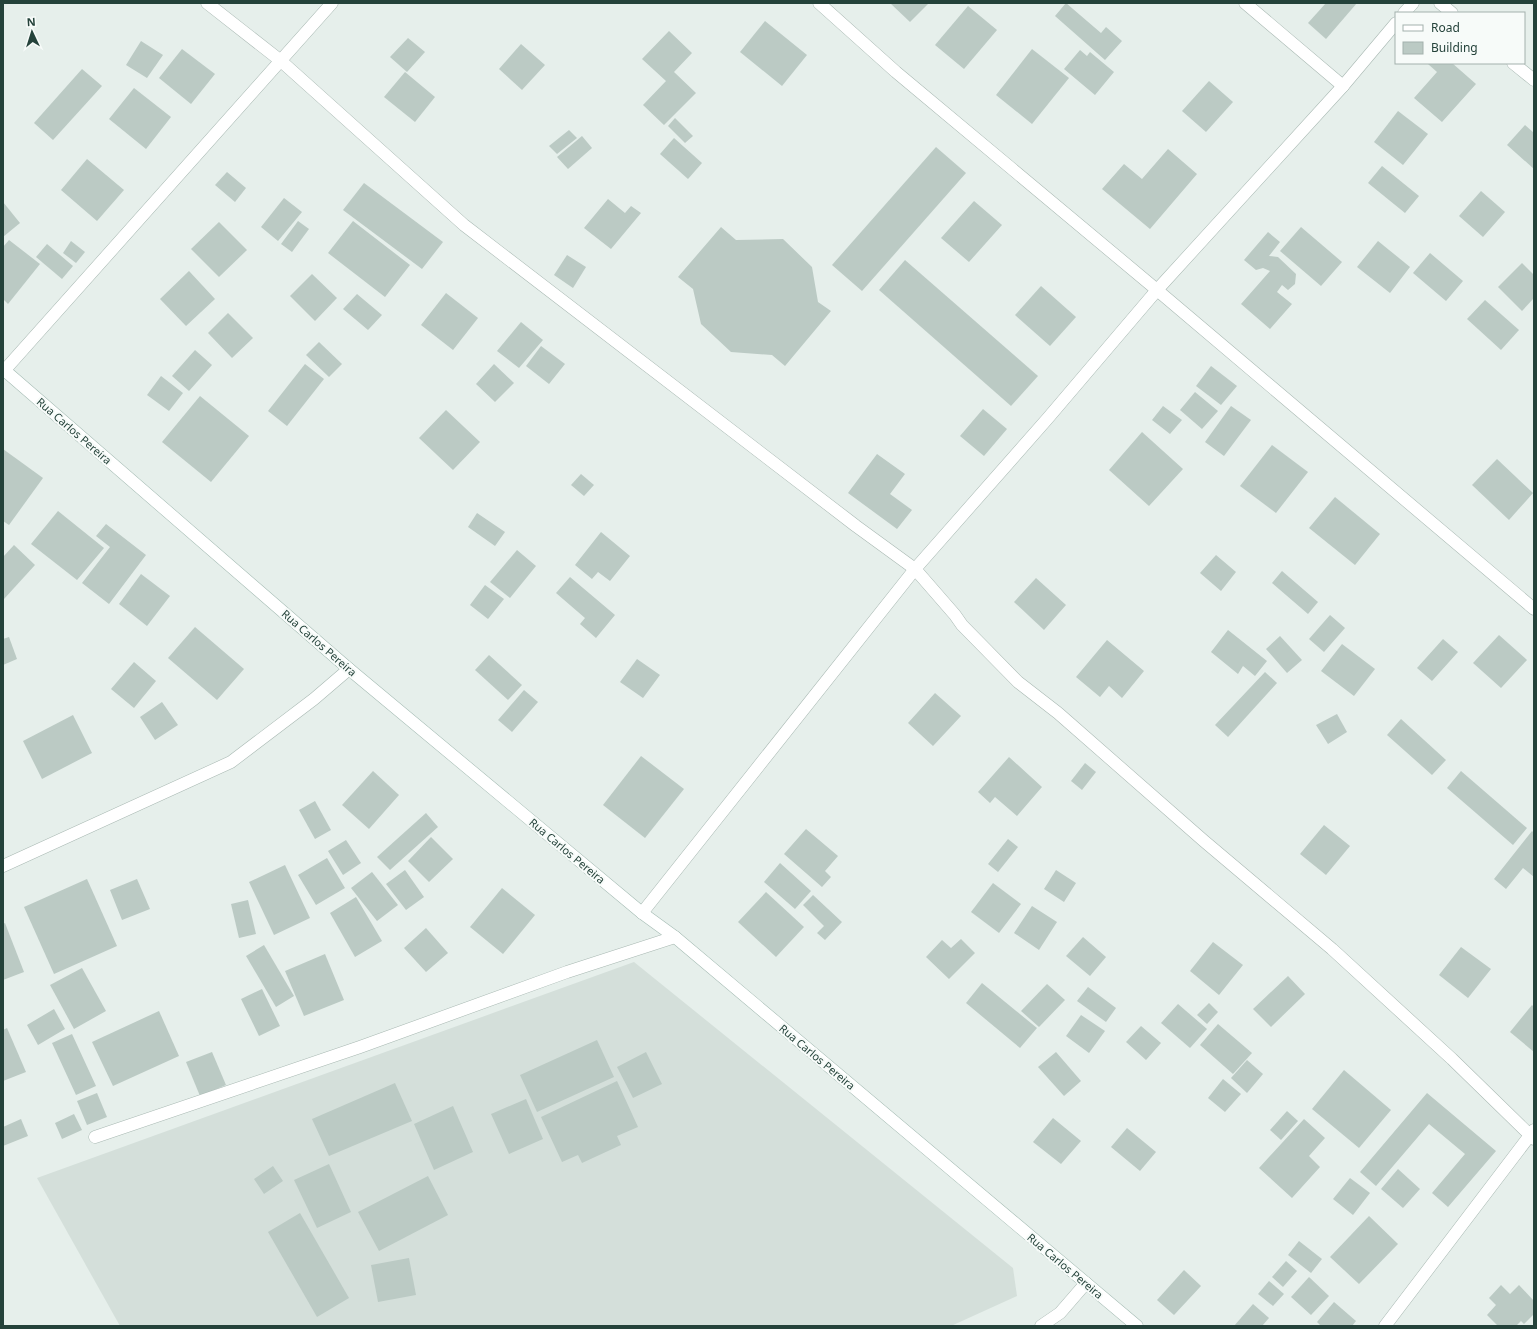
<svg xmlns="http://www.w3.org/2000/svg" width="1537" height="1329" font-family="'Noto Sans',sans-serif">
  <rect width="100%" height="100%" fill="#e6efeb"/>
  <path fill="#d4dfda" d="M634,962L1013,1268L1017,1296L951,1326H120L37,1178Z"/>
  <g fill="#bbcac4">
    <path d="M890,3H929L910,22Z"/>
    <path d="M1066,3L1101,33L1106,27L1122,41L1105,60L1055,16Z"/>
    <path d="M1326,3H1357L1326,39L1308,23Z"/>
    <path d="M968,6L997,30L964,69L935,45Z"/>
    <path d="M765,21L807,55L782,86L740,52Z"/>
    <path d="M669,31L692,53L674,72L696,93L664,125L643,105L666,81L642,59Z"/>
    <path d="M408,38L425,52L407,72L390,57Z"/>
    <path d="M141,41L163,55L147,78L126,65Z"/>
    <path d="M521,44L545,65L522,90L499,69Z"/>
    <path d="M182,49L215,74L191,104L159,78Z"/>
    <path d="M1032,49L1069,78L1032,124L996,95Z"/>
    <path d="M1080,50L1087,56L1090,52L1114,72L1095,95L1064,69Z"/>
    <path d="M1429,63H1452L1476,84L1442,122L1414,98L1437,72L1428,64Z"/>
    <path d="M82,69L102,86L53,140L34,123Z"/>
    <path d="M405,72L435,97L415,122L384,97Z"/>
    <path d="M1209,81L1233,102L1206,132L1182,111Z"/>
    <path d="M134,88L171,117L146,149L109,119Z"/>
    <path d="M1398,111L1428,134L1403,165L1374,142Z"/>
    <path d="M675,118L693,136L685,143L668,126Z"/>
    <path d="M1525,125L1534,133V169L1507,145Z"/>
    <path d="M569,130L577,138L557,154L549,146Z"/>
    <path d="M582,136L592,148L568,169L557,157Z"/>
    <path d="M674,138L702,163L688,179L660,154Z"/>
    <path d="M936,147L966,173L862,291L832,265Z"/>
    <path d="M1168,149L1197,174L1150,229L1102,189L1124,164L1142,179Z"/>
    <path d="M87,159L124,190L97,221L61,190Z"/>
    <path d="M1382,166L1419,196L1405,213L1368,183Z"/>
    <path d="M227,172L246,188L235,202L215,185Z"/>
    <path d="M364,183L443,242L422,269L343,210Z"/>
    <path d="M1481,191L1505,212L1483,237L1459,216Z"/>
    <path d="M284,198L302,212L278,241L261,227Z"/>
    <path d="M608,199L625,213L631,206L641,213L611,249L584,228Z"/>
    <path d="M974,201L1002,225L969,262L941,238Z"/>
    <path d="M3,202L20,223L3,237Z"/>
    <path d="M298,221L309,229L292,252L281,244Z"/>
    <path d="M353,221L410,265L385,297L328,253Z"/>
    <path d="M219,222L247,250L219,277L191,249Z"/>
    <path d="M721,227L736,240L783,239L812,267L818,302L831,311L785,366L772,355L731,352L701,324L693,289L678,277Z"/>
    <path d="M1301,227L1342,262L1321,286L1280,251Z"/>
    <path d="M1268,232L1280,242L1269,256L1278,257L1296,274L1295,284L1288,290L1282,285L1277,292L1292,304L1270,329L1241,304L1270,271L1263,268L1256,270L1244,260Z"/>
    <path d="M9,240L40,264L8,304L3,299V247Z"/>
    <path d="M71,241L85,252L76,263L63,253Z"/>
    <path d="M1378,241L1410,267L1390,293L1357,267Z"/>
    <path d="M47,244L73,266L62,279L36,257Z"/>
    <path d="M1430,253L1463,281L1446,301L1413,273Z"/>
    <path d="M567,255L586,267L573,288L554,275Z"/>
    <path d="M905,260L1038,376L1011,406L879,290Z"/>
    <path d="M1522,263L1534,275V298L1522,311L1498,287Z"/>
    <path d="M189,271L215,299L186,326L160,299Z"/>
    <path d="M312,274L337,298L315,321L290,296Z"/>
    <path d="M1041,286L1076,317L1050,346L1015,315Z"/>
    <path d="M446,293L478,318L453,350L421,325Z"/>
    <path d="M357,294L382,315L368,330L343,309Z"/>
    <path d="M1485,300L1519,330L1501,350L1467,319Z"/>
    <path d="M228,313L253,338L232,358L208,333Z"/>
    <path d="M521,322L543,340L519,368L497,351Z"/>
    <path d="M319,342L342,364L329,377L306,355Z"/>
    <path d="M541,346L565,364L549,384L526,366Z"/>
    <path d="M195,350L212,365L189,391L172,376Z"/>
    <path d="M305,364L324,379L287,426L268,411Z"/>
    <path d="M494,364L514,383L495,402L476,384Z"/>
    <path d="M1211,366L1237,386L1221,405L1196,386Z"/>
    <path d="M161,376L183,393L169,411L147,395Z"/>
    <path d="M1195,392L1218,411L1202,429L1180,410Z"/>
    <path d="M200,396L249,436L211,482L162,442Z"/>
    <path d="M1163,406L1182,420L1170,434L1152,420Z"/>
    <path d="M1231,406L1251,420L1224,456L1205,442Z"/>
    <path d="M983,409L1007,429L984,456L960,436Z"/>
    <path d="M446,410L480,442L453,470L419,438Z"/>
    <path d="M1142,432L1183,469L1149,506L1109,470Z"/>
    <path d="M1272,445L1308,472L1276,513L1240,486Z"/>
    <path d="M3,449L43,478L9,525L3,521Z"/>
    <path d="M877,454L905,474L890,494L912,510L897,529L848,493Z"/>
    <path d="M1497,459L1533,493L1509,520L1472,485Z"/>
    <path d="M581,474L594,485L584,496L571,485Z"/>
    <path d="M1335,497L1380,534L1355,565L1309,528Z"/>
    <path d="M58,511L104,548L77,580L31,544Z"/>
    <path d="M477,513L505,532L495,546L468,527Z"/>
    <path d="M106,524L146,555L109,604L82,583L110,547L96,536Z"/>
    <path d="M601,532L630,556L610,581L598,572L592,579L575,565Z"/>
    <path d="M14,545L35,565L4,599L3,557Z"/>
    <path d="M517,550L536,566L510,598L490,582Z"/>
    <path d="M1216,555L1236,572L1221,591L1200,573Z"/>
    <path d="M1282,571L1318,602L1308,614L1272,583Z"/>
    <path d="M141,574L170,596L147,626L119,604Z"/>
    <path d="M570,577L615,615L596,638L580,624L585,618L556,593Z"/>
    <path d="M1036,578L1066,605L1044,630L1014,602Z"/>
    <path d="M485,585L504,599L488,619L470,605Z"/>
    <path d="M1330,615L1345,628L1324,652L1309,639Z"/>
    <path d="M195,627L244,669L217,700L168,658Z"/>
    <path d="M1228,630L1267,661L1255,676L1243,666L1238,674L1211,652Z"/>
    <path d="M1499,635L1527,660L1501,688L1473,663Z"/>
    <path d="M1280,636L1302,660L1287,673L1266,649Z"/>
    <path d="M9,637L17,659L3,665V639Z"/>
    <path d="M1443,639L1458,652L1432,681L1417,668Z"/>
    <path d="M1107,640L1144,671L1122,698L1109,686L1100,697L1076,677Z"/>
    <path d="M1342,644L1375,669L1354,696L1321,671Z"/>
    <path d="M489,655L522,685L508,700L475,670Z"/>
    <path d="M637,659L660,675L643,698L620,682Z"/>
    <path d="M134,662L156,681L134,708L111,689Z"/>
    <path d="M1265,672L1277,683L1228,737L1215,725Z"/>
    <path d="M524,690L538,702L512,732L498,720Z"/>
    <path d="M935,693L961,716L933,746L908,723Z"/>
    <path d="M162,702L178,725L155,740L140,717Z"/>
    <path d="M1337,714L1347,732L1328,744L1316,725Z"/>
    <path d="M73,715L92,753L42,779L23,741Z"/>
    <path d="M1401,719L1446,760L1432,775L1387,735Z"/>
    <path d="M641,756L684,789L645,838L603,805Z"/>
    <path d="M1009,757L1042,787L1017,816L995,797L990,803L978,792Z"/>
    <path d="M1085,763L1096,772L1082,790L1071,781Z"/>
    <path d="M373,771L399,795L369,829L342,805Z"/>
    <path d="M1461,771L1527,828L1513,845L1447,788Z"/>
    <path d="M315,801L331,830L315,839L299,810Z"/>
    <path d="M426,813L438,827L390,870L377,857Z"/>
    <path d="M1324,825L1350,846L1326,875L1300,854Z"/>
    <path d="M806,829L838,856L825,871L831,877L822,887L784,854Z"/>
    <path d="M1532,831L1534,833V877L1523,868L1506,889L1494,879Z"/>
    <path d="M431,837L453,859L429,882L408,861Z"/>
    <path d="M1008,839L1018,847L998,872L988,864Z"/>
    <path d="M346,840L361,863L343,875L328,851Z"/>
    <path d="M327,858L345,888L316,905L298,875Z"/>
    <path d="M780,863L811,891L795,909L764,882Z"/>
    <path d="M285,865L310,918L274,935L249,882Z"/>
    <path d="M405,870L424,897L406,910L386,884Z"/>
    <path d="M1056,870L1076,883L1064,902L1044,889Z"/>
    <path d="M372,872L398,905L377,921L351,888Z"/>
    <path d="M87,879L117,946L54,974L24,907Z"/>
    <path d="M137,879L150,909L122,920L110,890Z"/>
    <path d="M993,883L1021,904L999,933L971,912Z"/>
    <path d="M502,888L535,915L503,954L470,927Z"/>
    <path d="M766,892L804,927L776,957L738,922Z"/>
    <path d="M813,895L842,922L825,940L817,933L824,926L803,905Z"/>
    <path d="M356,897L382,941L355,957L330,913Z"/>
    <path d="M248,900L256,934L239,938L231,904Z"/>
    <path d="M1032,906L1057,922L1039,950L1014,933Z"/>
    <path d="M5,923L24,972L3,980V924Z"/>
    <path d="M426,928L448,953L426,972L404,948Z"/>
    <path d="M1083,937L1106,957L1090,976L1066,956Z"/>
    <path d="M961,939L975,953L949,979L926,957L942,940L951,948Z"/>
    <path d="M1213,942L1243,965L1219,995L1190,971Z"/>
    <path d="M264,945L294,996L276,1007L246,956Z"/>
    <path d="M1461,947L1491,969L1468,998L1439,975Z"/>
    <path d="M325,954L344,1000L304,1016L285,971Z"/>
    <path d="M82,968L106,1011L74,1029L50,985Z"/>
    <path d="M1288,976L1305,994L1271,1027L1253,1009Z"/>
    <path d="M982,983L1037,1028L1020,1048L966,1003Z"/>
    <path d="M1047,984L1065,1000L1039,1027L1021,1011Z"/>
    <path d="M1088,987L1116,1008L1106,1022L1077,1001Z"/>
    <path d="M262,989L280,1026L259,1036L241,999Z"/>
    <path d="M1209,1003L1218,1012L1207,1024L1197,1015Z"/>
    <path d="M1178,1004L1207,1029L1190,1048L1161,1023Z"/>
    <path d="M1532,1005L1534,1007V1052L1510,1032Z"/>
    <path d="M54,1009L65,1029L38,1045L27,1025Z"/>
    <path d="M159,1011L179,1056L113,1086L92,1042Z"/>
    <path d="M1081,1015L1105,1031L1089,1053L1066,1036Z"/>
    <path d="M1218,1024L1252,1053L1233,1074L1200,1045Z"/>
    <path d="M1141,1026L1161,1043L1146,1060L1126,1042Z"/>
    <path d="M7,1028L26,1072L3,1081V1030Z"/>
    <path d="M72,1034L96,1086L76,1095L52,1043Z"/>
    <path d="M597,1040L614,1077L537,1112L520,1075Z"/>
    <path d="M212,1052L226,1085L200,1096L186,1062Z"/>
    <path d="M646,1052L662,1084L633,1098L617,1067Z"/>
    <path d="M1056,1052L1081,1081L1064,1096L1038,1067Z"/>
    <path d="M1247,1060L1263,1074L1247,1093L1231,1078Z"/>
    <path d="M1344,1070L1391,1110L1359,1148L1312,1109Z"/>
    <path d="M1223,1079L1241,1094L1225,1112L1208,1098Z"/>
    <path d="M617,1081L638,1127L617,1136L621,1145L582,1163L578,1155L562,1162L541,1117Z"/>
    <path d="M395,1083L412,1121L329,1156L312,1119Z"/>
    <path d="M97,1093L107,1117L87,1125L77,1101Z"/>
    <path d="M1427,1093L1496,1151L1448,1207L1432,1193L1465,1154L1429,1124L1376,1186L1360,1172Z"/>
    <path d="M526,1099L543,1139L509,1154L491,1114Z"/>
    <path d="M453,1106L473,1152L434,1170L414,1124Z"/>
    <path d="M1287,1111L1298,1121L1281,1140L1270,1130Z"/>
    <path d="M74,1114L82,1130L62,1139L55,1123Z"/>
    <path d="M1053,1118L1081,1141L1061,1164L1033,1142Z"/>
    <path d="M21,1119L28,1136L3,1146V1127Z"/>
    <path d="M1304,1119L1325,1138L1309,1156L1320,1167L1292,1198L1259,1168Z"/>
    <path d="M1127,1128L1156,1152L1140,1171L1111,1147Z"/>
    <path d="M329,1164L351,1212L317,1228L294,1180Z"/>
    <path d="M273,1166L283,1181L264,1194L254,1179Z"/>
    <path d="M1398,1169L1420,1189L1403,1208L1381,1189Z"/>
    <path d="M428,1176L448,1215L379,1251L358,1212Z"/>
    <path d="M1350,1178L1370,1193L1353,1215L1333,1199Z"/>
    <path d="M300,1213L349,1298L317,1317L268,1232Z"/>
    <path d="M1369,1216L1398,1244L1359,1284L1330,1257Z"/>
    <path d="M1299,1241L1322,1259L1311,1273L1288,1255Z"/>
    <path d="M409,1258L416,1295L378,1302L371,1265Z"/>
    <path d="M1286,1261L1297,1271L1283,1287L1272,1277Z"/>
    <path d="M1184,1270L1201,1286L1174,1315L1157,1300Z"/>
    <path d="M1309,1277L1329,1296L1311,1315L1291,1297Z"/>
    <path d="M1269,1281L1284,1294L1273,1306L1258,1294Z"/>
    <path d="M1501,1285L1510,1294L1519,1285L1534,1301V1314L1524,1324L1521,1321L1516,1326H1498L1487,1315L1496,1305L1489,1298Z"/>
    <path d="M1334,1302L1356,1321L1352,1326H1321L1317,1322Z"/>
    <path d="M1253,1304L1269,1318L1262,1326H1234Z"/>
  </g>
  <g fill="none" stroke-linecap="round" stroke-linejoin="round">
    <defs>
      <g id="street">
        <path d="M207,3L281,61L464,225L856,526L915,569L955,615L962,625L1018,682L1058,713L1204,841L1332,949L1452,1059L1534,1139"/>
        <path d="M819,3L896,72L1157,290L1534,609"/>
        <path d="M1245,3L1343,86"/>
        <path d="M1440,3L1452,13"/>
        <path d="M1404,13L1413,3"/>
        <path d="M1513,63L1534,80"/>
        <path d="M3,372L332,3"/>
        <path d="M3,866L231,762L314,699L349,669"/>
        <path d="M642,913L915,569L1048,418L1157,290L1343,86L1396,23"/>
        <path d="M95,1137L360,1047L567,972L675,937"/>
        <path d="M1041,1326L1060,1313L1086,1283"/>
        <path d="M1385,1326L1534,1130"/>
      </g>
      <path id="secondary" d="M3,369L349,669L642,913L675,937L1137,1326"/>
    </defs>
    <use href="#street" stroke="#a8b8b2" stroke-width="13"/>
    <use href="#secondary" stroke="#a4bbb3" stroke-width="13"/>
    <use href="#street" stroke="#fff" stroke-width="12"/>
    <use href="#secondary" stroke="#fff" stroke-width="12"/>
  </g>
  <g text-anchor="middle" stroke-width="4" stroke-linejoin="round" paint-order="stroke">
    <g font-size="11" fill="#24423a" stroke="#f7fbf9">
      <text transform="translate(74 431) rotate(41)" y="4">Rua Carlos Pereira</text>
      <text transform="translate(319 643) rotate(41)" y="4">Rua Carlos Pereira</text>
      <text transform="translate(567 851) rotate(40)" y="4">Rua Carlos Pereira</text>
      <text transform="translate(817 1057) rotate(40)" y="4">Rua Carlos Pereira</text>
      <text transform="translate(1065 1266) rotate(40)" y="4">Rua Carlos Pereira</text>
    </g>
  </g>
  <rect width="1537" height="1329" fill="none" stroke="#24423a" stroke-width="8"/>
  <rect x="1395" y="12" width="130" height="52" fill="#f7fbf9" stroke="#a3b1ad"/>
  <rect x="1403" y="25" width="20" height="6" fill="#ffffff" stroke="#a3b1ad"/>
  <text x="1431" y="32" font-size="12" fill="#24423a">Road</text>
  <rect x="1403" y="42" width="20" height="12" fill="#bbcac4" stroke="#a3b1ad"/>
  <text x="1431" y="52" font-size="12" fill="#24423a">Building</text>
  <g transform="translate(32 32) rotate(356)" stroke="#f7fbf9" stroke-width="3" paint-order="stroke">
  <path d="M0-3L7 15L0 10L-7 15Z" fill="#24423a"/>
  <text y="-6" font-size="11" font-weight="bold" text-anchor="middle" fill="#24423a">N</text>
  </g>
</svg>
